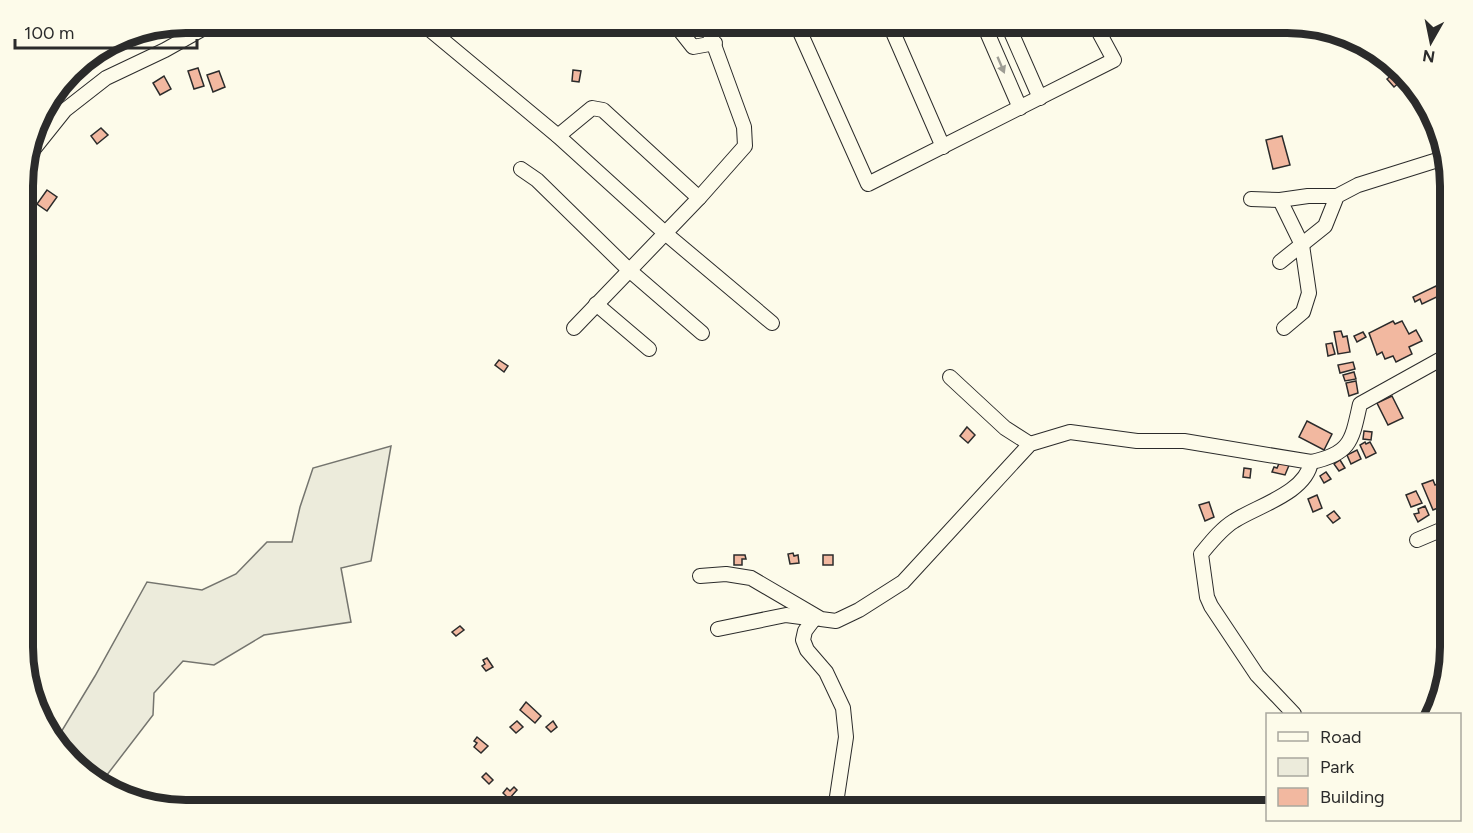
<svg xmlns="http://www.w3.org/2000/svg" width="1473" height="833" font-family="Figtree,sans-serif">
  <rect width="100%" height="100%" fill="#fdfbea"/>
  <path fill="#ecebdb" stroke="#74746e" stroke-width="1.5" d="M391,446L371,561L341,568L351,622L264,635L214,665L183,661L154,693L153,715L100,784L55,742L95,676L147,582L202,590L236,574L267,542H292L300,507L313,468Z"/>
  <g fill="#f2b8a0" stroke="#2b2b2b" stroke-width="1.5">
    <path d="M198,68L204,86L194,89L188,71Z"/>
    <path d="M573,70L581,71L579,82L572,81Z"/>
    <path d="M219,71L225,87L213,92L207,75Z"/>
    <path d="M1394,73L1401,81L1394,87L1387,79Z"/>
    <path d="M164,76L171,89L160,95L153,83Z"/>
    <path d="M101,128L108,135L97,144L91,136Z"/>
    <path d="M1282,136L1290,165L1273,169L1266,140Z"/>
    <path d="M47,190L57,197L47,211L37,204Z"/>
    <path d="M1450,278V288L1442,292L1438,284Z"/>
    <path d="M1436,286L1441,295L1422,304L1420,299L1415,302L1413,297Z"/>
    <path d="M1393,321L1395,324L1402,321L1409,334L1416,330L1422,341L1409,347L1412,354L1396,362L1393,356L1385,359L1382,352L1377,355L1369,333Z"/>
    <path d="M1341,331L1343,337L1347,336L1350,352L1338,354L1334,332Z"/>
    <path d="M1363,332L1366,337L1357,342L1354,336Z"/>
    <path d="M1332,343L1335,354L1328,356L1326,344Z"/>
    <path d="M499,360L508,366L504,372L495,365Z"/>
    <path d="M1353,362L1355,369L1340,373L1338,365Z"/>
    <path d="M1354,372L1356,379L1345,381L1343,375Z"/>
    <path d="M1356,381L1358,393L1349,396L1346,383Z"/>
    <path d="M1392,396L1403,418L1388,425L1377,403Z"/>
    <path d="M1307,421L1332,434L1324,450L1299,437Z"/>
    <path d="M967,427L975,435L968,443L960,436Z"/>
    <path d="M1364,431L1372,432L1371,440L1363,439Z"/>
    <path d="M1365,442L1366,444L1370,442L1376,453L1366,458L1360,445Z"/>
    <path d="M1357,450L1361,459L1351,464L1347,455Z"/>
    <path d="M1281,459L1290,463L1285,475L1272,472L1274,467L1277,468Z"/>
    <path d="M1340,460L1345,468L1339,471L1334,464Z"/>
    <path d="M1244,468L1251,469L1250,478L1243,477Z"/>
    <path d="M1326,472L1331,479L1324,483L1320,476Z"/>
    <path d="M1450,479V503L1433,510L1422,484L1433,480L1435,485Z"/>
    <path d="M1416,491L1422,503L1411,507L1406,495Z"/>
    <path d="M1317,495L1322,508L1313,512L1308,499Z"/>
    <path d="M1209,502L1214,517L1205,521L1199,505Z"/>
    <path d="M1425,506L1429,515L1418,522L1414,514L1419,513L1418,509Z"/>
    <path d="M1334,511L1340,518L1333,523L1327,516Z"/>
    <path d="M793,553L794,556L798,555L799,563L790,564L788,554Z"/>
    <path d="M734,555H745L746,559H742V565H734Z"/>
    <rect x="823" y="555" width="10" height="10"/>
    <path d="M460,626L464,630L456,636L452,632Z"/>
    <path d="M487,658L493,667L486,671L482,666L485,664L483,660Z"/>
    <path d="M1435,691L1438,696L1433,702L1429,695Z"/>
    <path d="M526,702L541,716L535,723L520,710Z"/>
    <path d="M517,721L523,727L516,733L510,727Z"/>
    <path d="M553,721L557,727L551,732L546,727Z"/>
    <path d="M477,737L488,746L481,753L474,747L477,743L474,741Z"/>
    <path d="M486,773L493,780L489,784L482,777Z"/>
    <path d="M514,787L517,790L509,799L503,793L507,788L510,791Z"/>
  </g>
  <g fill="none" stroke-linecap="round" stroke-linejoin="round">
    <defs>
      <g id="minor">
        <path d="M422,23L558,136L665,233L772,323"/>
        <path d="M674,23L693,47L715,43"/>
        <path d="M796,23L868,184L1114,60L1094,23"/>
        <path d="M889,23L943,147"/>
        <path d="M983,23L1020,108"/>
        <path d="M1007,23L1040,98"/>
        <path d="M558,136L592,108L603,110L699,198"/>
        <path d="M25,160L65,110L106,78L165,50L213,23"/>
        <path d="M521,169L537,180L629,270L702,333"/>
        <path d="M1251,199L1280,200L1308,196H1337"/>
        <path d="M1280,200L1302,245L1309,293L1303,312L1284,328"/>
        <path d="M1280,262L1325,226L1337,196L1358,185L1444,158"/>
        <path d="M596,304L649,349"/>
        <path d="M574,328L699,198L745,146L744,127L706,23"/>
        <path d="M950,377L1005,428L1030,444"/>
        <path d="M1417,540L1450,526"/>
        <path d="M700,576L726,574L751,578L821,619L836,621L859,610L903,582L1030,444L1070,432L1137,441H1184L1311,462C1351,454 1352,440 1360,404L1450,354"/>
        <path d="M814,619L805,631L803,640L807,650L826,672L843,708L846,737L835,810"/>
        <path d="M718,629L786,615L816,619"/>
        <path d="M1294,714L1257,675L1211,606L1207,597L1201,554C1211,542 1221,529 1234,521C1257,506 1306,493 1311,462"/>
      </g>
    </defs>
    <use href="#minor" stroke="#2b2b2b" stroke-width="16"/>
    <use href="#minor" stroke="#fdfbea" stroke-width="14"/>
  </g>
  <defs><path id="oneway-solid" d="M-6-.8H1V-3.2L6.5 0L1 3.2V.8H-6Z" transform="scale(1.5)"/></defs>
  <use fill="#9e9d94" href="#oneway-solid" transform="translate(1001 65) rotate(67)"/>
  <path d="M0 0H1473V833H0ZM186 33H1287A153 153 0 0 1 1440 186V647A153 153 0 0 1 1287 800H186A153 153 0 0 1 33 647V186A153 153 0 0 1 186 33Z" fill="#fdfbea" fill-rule="evenodd"/>
  <path fill="none" stroke="#2b2b2b" stroke-width="8" d="M186 33H1287A153 153 0 0 1 1440 186V647A153 153 0 0 1 1287 800H186A153 153 0 0 1 33 647V186A153 153 0 0 1 186 33Z"/>
  <rect x="1266" y="713" width="195" height="108" fill="#fdfbea" stroke="#a9a89e" stroke-width="1.5"/>
  <rect x="1278" y="732" width="30" height="9" fill="#fdfbea" stroke="#a9a89e" stroke-width="1.5"/>
  <text x="1320" y="743" font-size="18" fill="#2b2b2b">Road</text>
  <rect x="1278" y="758" width="30" height="18" fill="#ecebdb" stroke="#a9a89e" stroke-width="1.5"/>
  <text x="1320" y="773" font-size="18" fill="#2b2b2b">Park</text>
  <rect x="1278" y="788" width="30" height="18" fill="#f2b8a0" stroke="#a9a89e" stroke-width="1.5"/>
  <text x="1320" y="803" font-size="18" fill="#2b2b2b">Building</text>
  <g transform="translate(1431 42) rotate(189)" stroke="#fdfbea" stroke-width="4.5" paint-order="stroke">
  <path d="M0-4.5L10 22L0 15L-10 22Z" fill="#2b2b2b"/>
  <text y="-9" font-size="16" font-weight="bold" text-anchor="middle" fill="#2b2b2b">N</text>
  </g>
  <path d="M15 39v9h182v-9" fill="none" stroke="#2b2b2b" stroke-width="3"/>
  <text x="24" y="39" font-size="18" fill="#2b2b2b" stroke="#fdfbea" stroke-width="4.5" paint-order="stroke">100 m</text>
</svg>
